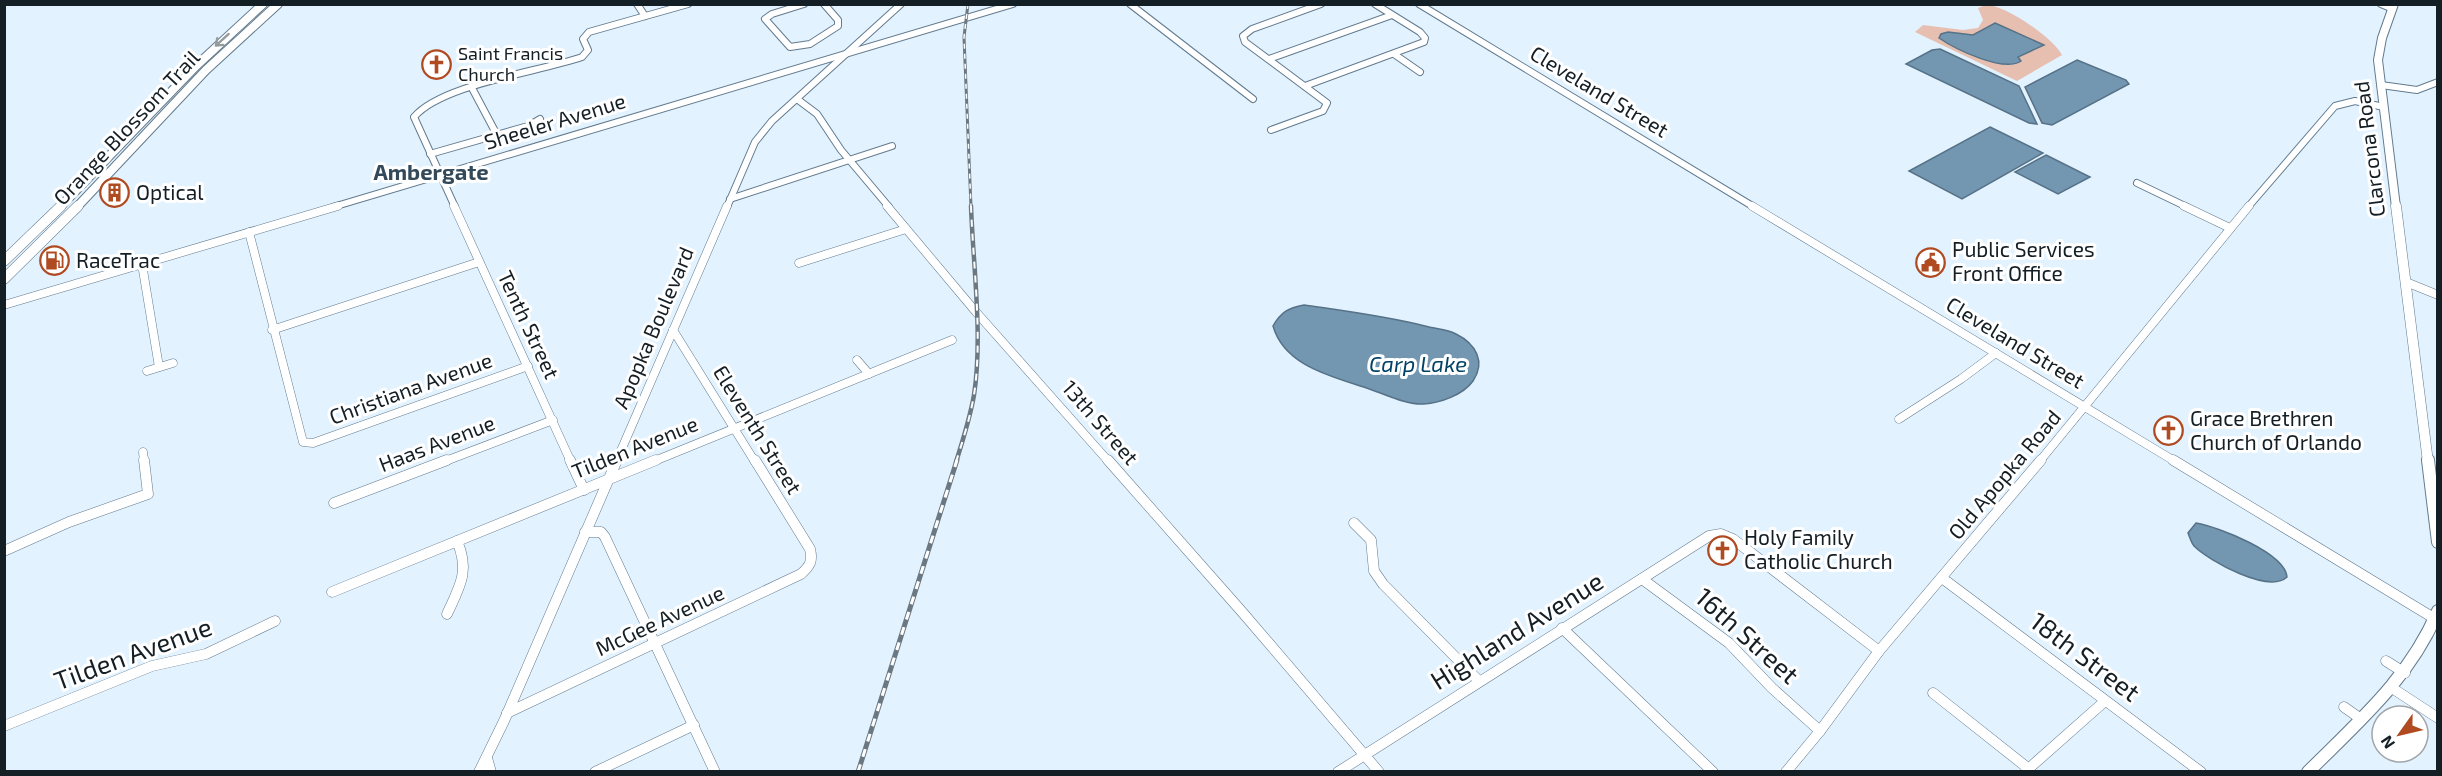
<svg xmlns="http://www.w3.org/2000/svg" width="2442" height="776" font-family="'Exo 2',sans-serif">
  <rect width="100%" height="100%" fill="#e2f2ff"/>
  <path fill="#e6bfb1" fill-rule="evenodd" d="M1986,5C2006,5 2053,38 2062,55L2017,81L1915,32L1923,25L1963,30L1978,28L1983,20L1978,8ZM1995,23L2044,45L2018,58L2012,65C1989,64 1959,52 1940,37L1948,32L1973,35Z"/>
  <g fill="#7396b1" stroke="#567287" stroke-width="1.5">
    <path d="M1995,23L2044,45L2018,57L2021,61C2004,73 1955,49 1939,38L1941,34L1948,32L1973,35Z"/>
    <path d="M1940,49L2019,86L2037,124L2029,123L1906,64L1932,50Z"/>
    <path d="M2077,60L2126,80L2129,84L2052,125L2042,123L2025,87Z"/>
    <path d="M1990,127L2043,153L1962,199L1909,171Z"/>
    <path d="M2046,155L2090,177L2058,194L2015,172Z"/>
    <path d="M1304,305C1345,311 1385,316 1425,326C1435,329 1447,329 1456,334C1476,344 1486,362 1473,381C1463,395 1440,403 1424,404C1407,405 1387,395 1372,390C1336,377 1285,368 1273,326C1281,312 1288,308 1304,305Z"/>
    <path d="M2196,523C2219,527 2285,553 2287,577C2269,594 2209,561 2194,546C2191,542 2190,538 2188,533Z"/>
  </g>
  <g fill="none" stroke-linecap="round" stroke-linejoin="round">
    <defs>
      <g id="minor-far2">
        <path d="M637,4L645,16"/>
        <path d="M804,4L772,14L765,19L790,47L810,44L838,26V20L824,4"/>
        <path d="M1130,4L1253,99"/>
        <path d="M1419,4L1754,207"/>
        <path d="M2381,4L2393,9"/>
        <path d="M1394,54L1420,72"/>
        <path d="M1269,59L1392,15"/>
        <path d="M2381,85L2417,90L2438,82"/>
        <path d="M1305,86L1424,42L1425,38L1420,32L1375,4"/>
        <path d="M472,88L497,135"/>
        <path d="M797,99L817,114L841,150L889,207"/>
        <path d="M1271,130L1323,111L1327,103L1245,42L1243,36L1252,29L1321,4"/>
        <path d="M430,154L528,126L540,119"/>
        <path d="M2137,183L2187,207"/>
        <path d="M730,199L892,146"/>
        <path d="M333,207L1013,4"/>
        <path d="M455,207L414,117C442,84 539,72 582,57L588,50L583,39L589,32L688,4"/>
        <path d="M727,207L755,142L772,121L901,4"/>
        <path d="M2248,207L2335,106L2355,101L2384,107"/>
      </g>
      <g id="minor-far1">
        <path d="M454,206L571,462"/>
        <path d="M887,206L976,312L1109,462"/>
        <path d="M1752,206L2176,462"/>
        <path d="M2184,206L2230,228"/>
        <path d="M249,232L303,442L313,443L528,366"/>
        <path d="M799,263L906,229"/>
        <path d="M142,264L159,367"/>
        <path d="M2406,282L2438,295"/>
        <path d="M4,305L338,206"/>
        <path d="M272,330L479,262"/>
        <path d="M673,330L755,462"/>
        <path d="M857,360L869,374"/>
        <path d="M147,371L173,363"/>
        <path d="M1899,419L1961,379L1996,353"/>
        <path d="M143,452L144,462"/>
        <path d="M443,462L553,420"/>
        <path d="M616,462L727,206"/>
        <path d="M652,462L952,340"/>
        <path d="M2039,462L2249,206"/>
      </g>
      <g id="minor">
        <path d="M570,460L584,490"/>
        <path d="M1108,460L1243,613L1379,772"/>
        <path d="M2173,460L2437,620"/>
        <path d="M334,503L447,460"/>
        <path d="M1354,523L1371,540L1374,571L1383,584L1479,681"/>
        <path d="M585,532H601L605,537L715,772"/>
        <path d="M4,551L69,522L148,494L144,460"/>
        <path d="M1942,578L2201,772"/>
        <path d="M1642,579L1729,643L1772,688L1820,731"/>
        <path d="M332,592L656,460"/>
        <path d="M447,614C460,586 470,571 457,541"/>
        <path d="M1562,628L1713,772"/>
        <path d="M2386,661L2405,673"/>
        <path d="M2392,688L2438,718"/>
        <path d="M1933,693L2029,769"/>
        <path d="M2344,707L2361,719"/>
        <path d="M507,713L801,574C810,566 813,561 810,549L755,460"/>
        <path d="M4,726L152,666L206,654L275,621"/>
        <path d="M487,758L491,772"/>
        <path d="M2026,771L2105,701"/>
        <path d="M479,772L504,721L617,460"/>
        <path d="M595,772L694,725"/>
        <path d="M1338,772L1709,536L1721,534L1733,539L1879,651"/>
        <path d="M1786,772L1820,731L1879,651L2041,460"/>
      </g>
      <g id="major-far2">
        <path d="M2394,4L2382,38L2378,60L2396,207"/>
        <path d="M60,207L196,66L263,4"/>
        <path d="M77,207L206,70L278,4"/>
      </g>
      <g id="major-far1">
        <path d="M2396,206L2428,462"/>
        <path d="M4,261L61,206"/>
        <path d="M4,279L78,206"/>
      </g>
      <g id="major">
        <path d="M2428,460L2438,542"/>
        <path d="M2308,772C2359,721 2409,679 2438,611"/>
      </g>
    </defs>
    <use href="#minor-far2" stroke="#637b8e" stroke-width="8"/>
    <use href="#minor-far1" stroke="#637b8e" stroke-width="9"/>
    <use href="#minor" stroke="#637b8e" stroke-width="11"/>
    <use href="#major-far2" stroke="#637b8e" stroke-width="10"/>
    <use href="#major-far1" stroke="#637b8e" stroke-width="11"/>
    <use href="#major" stroke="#637b8e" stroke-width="14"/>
    <use href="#minor-far2" stroke="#fff" stroke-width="6"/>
    <use href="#minor-far1" stroke="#fff" stroke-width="8"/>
    <use href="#minor" stroke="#fff" stroke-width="10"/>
    <use href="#major-far2" stroke="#fff" stroke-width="8"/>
    <use href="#major-far1" stroke="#fff" stroke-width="10"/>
    <use href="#major" stroke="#fff" stroke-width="12"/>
    <defs>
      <path id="rail-far2" d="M968,4L964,37L971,207"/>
      <path id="rail-far1" d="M956,462C963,440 970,418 974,395C983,336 973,265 971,206"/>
      <path id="rail" d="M858,772L957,460"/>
    </defs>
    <use href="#rail-far2" stroke="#6b7781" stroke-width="3"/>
    <use href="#rail-far1" stroke="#6b7781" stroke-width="4.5"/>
    <use href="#rail" stroke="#6b7781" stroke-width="5"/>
    <use href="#rail-far2" stroke="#fff" stroke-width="1.5" stroke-dasharray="5" stroke-linecap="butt"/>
    <use href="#rail-far1" stroke="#fff" stroke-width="2" stroke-dasharray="7" stroke-linecap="butt"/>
    <use href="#rail" stroke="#fff" stroke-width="3" stroke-dasharray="8" stroke-linecap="butt"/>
  </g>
  <defs><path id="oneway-shaft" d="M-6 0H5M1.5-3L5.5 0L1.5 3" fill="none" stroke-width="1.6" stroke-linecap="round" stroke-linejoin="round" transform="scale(1.5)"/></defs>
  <use stroke="#959a9d" href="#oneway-shaft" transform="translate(222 40) rotate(138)"/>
  <defs>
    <symbol id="church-ring" viewBox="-11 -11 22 22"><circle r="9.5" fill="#fff" stroke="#b04a20" stroke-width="1.5"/><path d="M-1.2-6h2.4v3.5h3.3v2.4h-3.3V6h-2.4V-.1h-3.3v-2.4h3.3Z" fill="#b04a20"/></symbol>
    <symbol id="building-ring" viewBox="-11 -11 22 22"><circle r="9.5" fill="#fff" stroke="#b04a20" stroke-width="1.5"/><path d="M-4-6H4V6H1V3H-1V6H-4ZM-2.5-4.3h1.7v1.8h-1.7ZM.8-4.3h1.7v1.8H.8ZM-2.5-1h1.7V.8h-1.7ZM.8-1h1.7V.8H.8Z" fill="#b04a20"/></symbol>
    <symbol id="fuel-ring" viewBox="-11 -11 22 22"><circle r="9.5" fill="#fff" stroke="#b04a20" stroke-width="1.5"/><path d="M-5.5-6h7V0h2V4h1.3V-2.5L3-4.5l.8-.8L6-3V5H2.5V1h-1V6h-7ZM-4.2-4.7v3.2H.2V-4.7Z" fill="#b04a20"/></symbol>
    <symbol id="civic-ring" viewBox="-11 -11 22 22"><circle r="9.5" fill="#fff" stroke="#b04a20" stroke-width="1.5"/><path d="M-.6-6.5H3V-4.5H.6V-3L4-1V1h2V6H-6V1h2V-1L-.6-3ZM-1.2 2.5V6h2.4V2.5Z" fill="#b04a20"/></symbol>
  </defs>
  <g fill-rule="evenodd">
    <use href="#church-ring" x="420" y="48" width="33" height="33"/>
    <use href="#building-ring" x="98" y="176" width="33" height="33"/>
    <use href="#fuel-ring" x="38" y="244" width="33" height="33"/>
    <use href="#civic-ring" x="1914" y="246" width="33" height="33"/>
    <use href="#church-ring" x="2152" y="414" width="33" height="33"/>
    <use href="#church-ring" x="1706" y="534" width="33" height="33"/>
  </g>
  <g text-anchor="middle" stroke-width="6" stroke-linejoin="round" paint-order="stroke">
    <g font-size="18" fill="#141e25" stroke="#fff" text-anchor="start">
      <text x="458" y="60">Saint Francis<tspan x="458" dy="21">Church</tspan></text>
    </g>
    <g font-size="21" fill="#141e25" stroke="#fff">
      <text transform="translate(1599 92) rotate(31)" y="7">Cleveland Street</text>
      <text transform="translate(555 122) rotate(-17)" y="7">Sheeler Avenue</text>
      <text transform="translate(127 128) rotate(-47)" y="7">Orange Blossom Trail</text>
      <text transform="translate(2370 149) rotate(-97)" y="7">Clarcona Road</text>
      <text transform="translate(528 325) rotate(65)" y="7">Tenth Street</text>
      <text transform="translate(654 328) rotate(-67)" y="7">Apopka Boulevard</text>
      <text transform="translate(2015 343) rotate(31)" y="7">Cleveland Street</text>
      <text transform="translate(411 389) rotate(-20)" y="7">Christiana Avenue</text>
      <text transform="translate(1100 423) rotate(49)" y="7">13th Street</text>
      <text transform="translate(757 430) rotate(58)" y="7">Eleventh Street</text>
      <text transform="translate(437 444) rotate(-21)" y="7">Haas Avenue</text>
      <text transform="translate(635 448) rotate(-22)" y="7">Tilden Avenue</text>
      <text transform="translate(2005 475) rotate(-50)" y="7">Old Apopka Road</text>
      <text transform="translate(660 621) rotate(-25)" y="7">McGee Avenue</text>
    </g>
    <g font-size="21" fill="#141e25" stroke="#fff" text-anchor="start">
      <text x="136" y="200">Optical</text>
      <text x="1952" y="257">Public Services<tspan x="1952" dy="24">Front Office</tspan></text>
      <text x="76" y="268">RaceTrac</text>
      <text x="2190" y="426">Grace Brethren<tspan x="2190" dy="24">Church of Orlando</tspan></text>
      <text x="1744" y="545">Holy Family<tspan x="1744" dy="24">Catholic Church</tspan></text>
    </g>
    <g font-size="22" font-weight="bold" fill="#33495a" stroke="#fff">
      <text x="431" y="180">Ambergate</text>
    </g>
    <g font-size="22" font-style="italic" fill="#014267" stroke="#fff">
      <text x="1418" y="372">Carp Lake</text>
    </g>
    <g font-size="26" fill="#141e25" stroke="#fff">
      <text transform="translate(1517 631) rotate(-32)" y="9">Highland Avenue</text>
      <text transform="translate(1747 636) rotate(42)" y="9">16th Street</text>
      <text transform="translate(133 654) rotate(-20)" y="9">Tilden Avenue</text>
      <text transform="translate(2085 657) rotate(37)" y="9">18th Street</text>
    </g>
  </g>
  <rect width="2442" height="776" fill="none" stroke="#141e25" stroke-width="12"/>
  <g transform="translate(2400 734) rotate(236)"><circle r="28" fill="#ffffff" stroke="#a1a5a8" stroke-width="1.5"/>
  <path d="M0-4.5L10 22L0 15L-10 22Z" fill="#b04a20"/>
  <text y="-9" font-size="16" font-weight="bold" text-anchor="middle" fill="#141e25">N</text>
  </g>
</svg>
